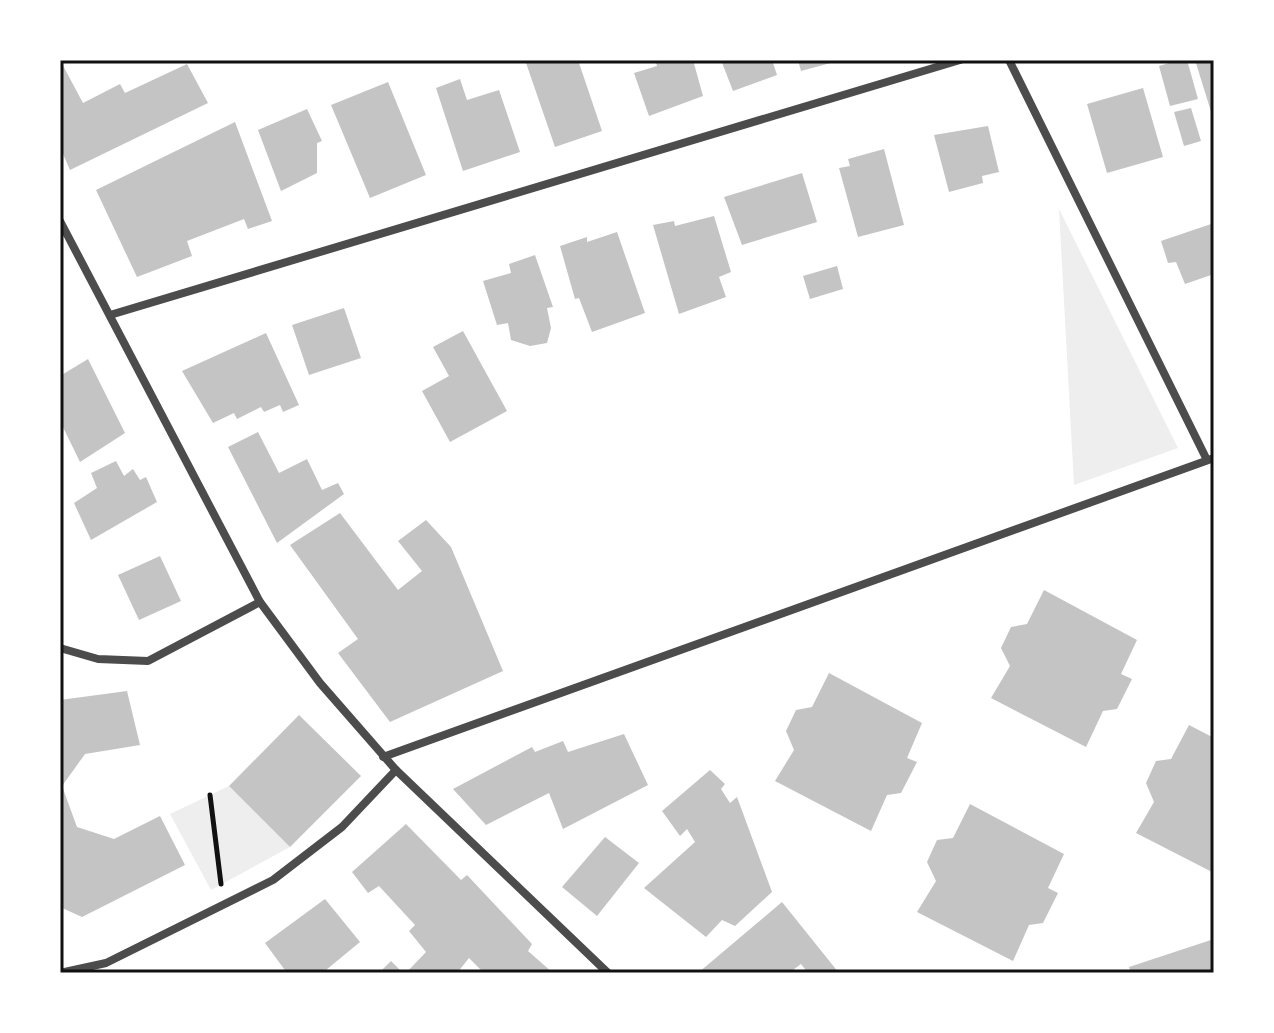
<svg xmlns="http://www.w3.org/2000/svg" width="1274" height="1033" font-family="Merriweather,serif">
  <rect width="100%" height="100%" fill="#fff"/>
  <g fill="#eee">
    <path d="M1059,209L1178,448L1074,485Z"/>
    <path d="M229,786L290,847L211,890L170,814Z"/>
  </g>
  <g fill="#c4c4c4">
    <path d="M60,60L83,103L120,84L125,93L187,64L208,103L70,170L60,147Z"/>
    <path d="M525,60H578L602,131L555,147Z"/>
    <path d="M655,60H693L703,96L649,116L634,73L657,66Z"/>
    <path d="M721,60H772L777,75L733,91Z"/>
    <path d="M798,60H838V61L801,71Z"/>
    <path d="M1179,60H1187L1198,99L1170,106L1159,66Z"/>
    <path d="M1195,60H1214V117L1213,118Z"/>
    <path d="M460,79L467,100L499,90L520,152L463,171L436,88Z"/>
    <path d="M388,82L426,175L370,198L331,105Z"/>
    <path d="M1143,88L1163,157L1107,173L1087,104Z"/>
    <path d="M1191,108L1201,141L1184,146L1174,112Z"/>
    <path d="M307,109L322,141L317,143V173L281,191L258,130Z"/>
    <path d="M235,122L272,221L248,229L244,219L187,241L192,256L137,277L96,190Z"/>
    <path d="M988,126L999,172L982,176L983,183L949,192L934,135Z"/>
    <path d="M884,149L904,225L858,237L839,168L850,166L848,159Z"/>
    <path d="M802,173L817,222L742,245L724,197Z"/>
    <path d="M714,216L731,272L719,277L726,297L679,314L653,225L674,221L675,226Z"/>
    <path d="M1214,223V274L1185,284L1176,262L1168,263L1161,241Z"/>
    <path d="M617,232L645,313L592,332L579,298L575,299L560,246L587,237V242Z"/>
    <path d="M535,255L553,307L547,308L551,328L547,343L530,346L511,340L508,323L497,325L483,281L511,273L509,264Z"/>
    <path d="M837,266L843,289L810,299L803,276Z"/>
    <path d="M344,308L361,358L309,375L292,325Z"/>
    <path d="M463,331L507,411L450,442L422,391L449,376L433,347Z"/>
    <path d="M266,333L299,405L283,412L280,405L264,412L261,407L237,419L234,413L213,423L182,371Z"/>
    <path d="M88,359L125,433L80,462L60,421V376Z"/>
    <path d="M258,432L279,473L307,459L322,490L338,483L344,494L277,543L228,447Z"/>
    <path d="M116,461L124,476L133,469L140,480L146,477L157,502L91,540L74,503L97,488L91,473Z"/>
    <path d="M340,513L398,590L422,571L398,541L426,520L451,547L503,671L390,722L338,653L358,639L290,545Z"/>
    <path d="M160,556L181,601L139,620L118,575Z"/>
    <path d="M1044,590L1137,640L1121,674L1132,679L1117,709L1103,711L1086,747L991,698L1010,666L1001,648L1011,627L1027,624Z"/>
    <path d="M829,673L922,723L907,758L917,762L901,793L887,795L871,831L775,781L794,750L786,731L796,710L812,707Z"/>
    <path d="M127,691L140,745L85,754L62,786L77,827L114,839L160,816L185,865L82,917L60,907V700Z"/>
    <path d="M299,715L361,776L290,847L229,786Z"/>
    <path d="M1189,725L1214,738V873L1136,833L1154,802L1146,783L1156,761L1171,759Z"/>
    <path d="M624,734L648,785L563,829L549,793L486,825L453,789L532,747L535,752L563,741L568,752Z"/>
    <path d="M710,770L725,784L721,789L730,803L737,797L772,892L735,926L722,920L706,937L644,888L695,842L687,829L680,836L662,811Z"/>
    <path d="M970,804L1064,854L1048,888L1058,893L1043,923L1029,925L1013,961L917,912L936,881L927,862L937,840L953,838Z"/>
    <path d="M406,824L461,880L467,875L532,944L528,951L553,973H484L469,958L457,973H406L426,952L409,931L415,925L379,886L368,893L352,872Z"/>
    <path d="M605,837L639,863L597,916L562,887Z"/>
    <path d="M325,899L360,942L326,970L328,973H287L265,943Z"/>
    <path d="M782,902L839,973H808L801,964L789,973H698Z"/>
    <path d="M1214,939V973H1131L1129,967Z"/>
    <path d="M391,961L403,973H379Z"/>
  </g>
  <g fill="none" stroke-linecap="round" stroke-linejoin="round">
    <path stroke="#111" stroke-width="5" d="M210,795L221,884"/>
    <g stroke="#4c4c4c" stroke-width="8">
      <path d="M1009,60L1207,460"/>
      <path d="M60,221L260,602L320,683L396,770L608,973"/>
      <path d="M110,315L960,60"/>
      <path d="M60,648L98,659L148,661L260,602"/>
      <path d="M383,757L1214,458"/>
      <path d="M60,973L106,963L273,880L342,827L396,770"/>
    </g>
  </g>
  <rect width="1274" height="1033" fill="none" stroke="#ffffff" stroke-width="124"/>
  <rect x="62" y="62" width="1150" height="909" fill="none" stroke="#111" stroke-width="3"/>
</svg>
